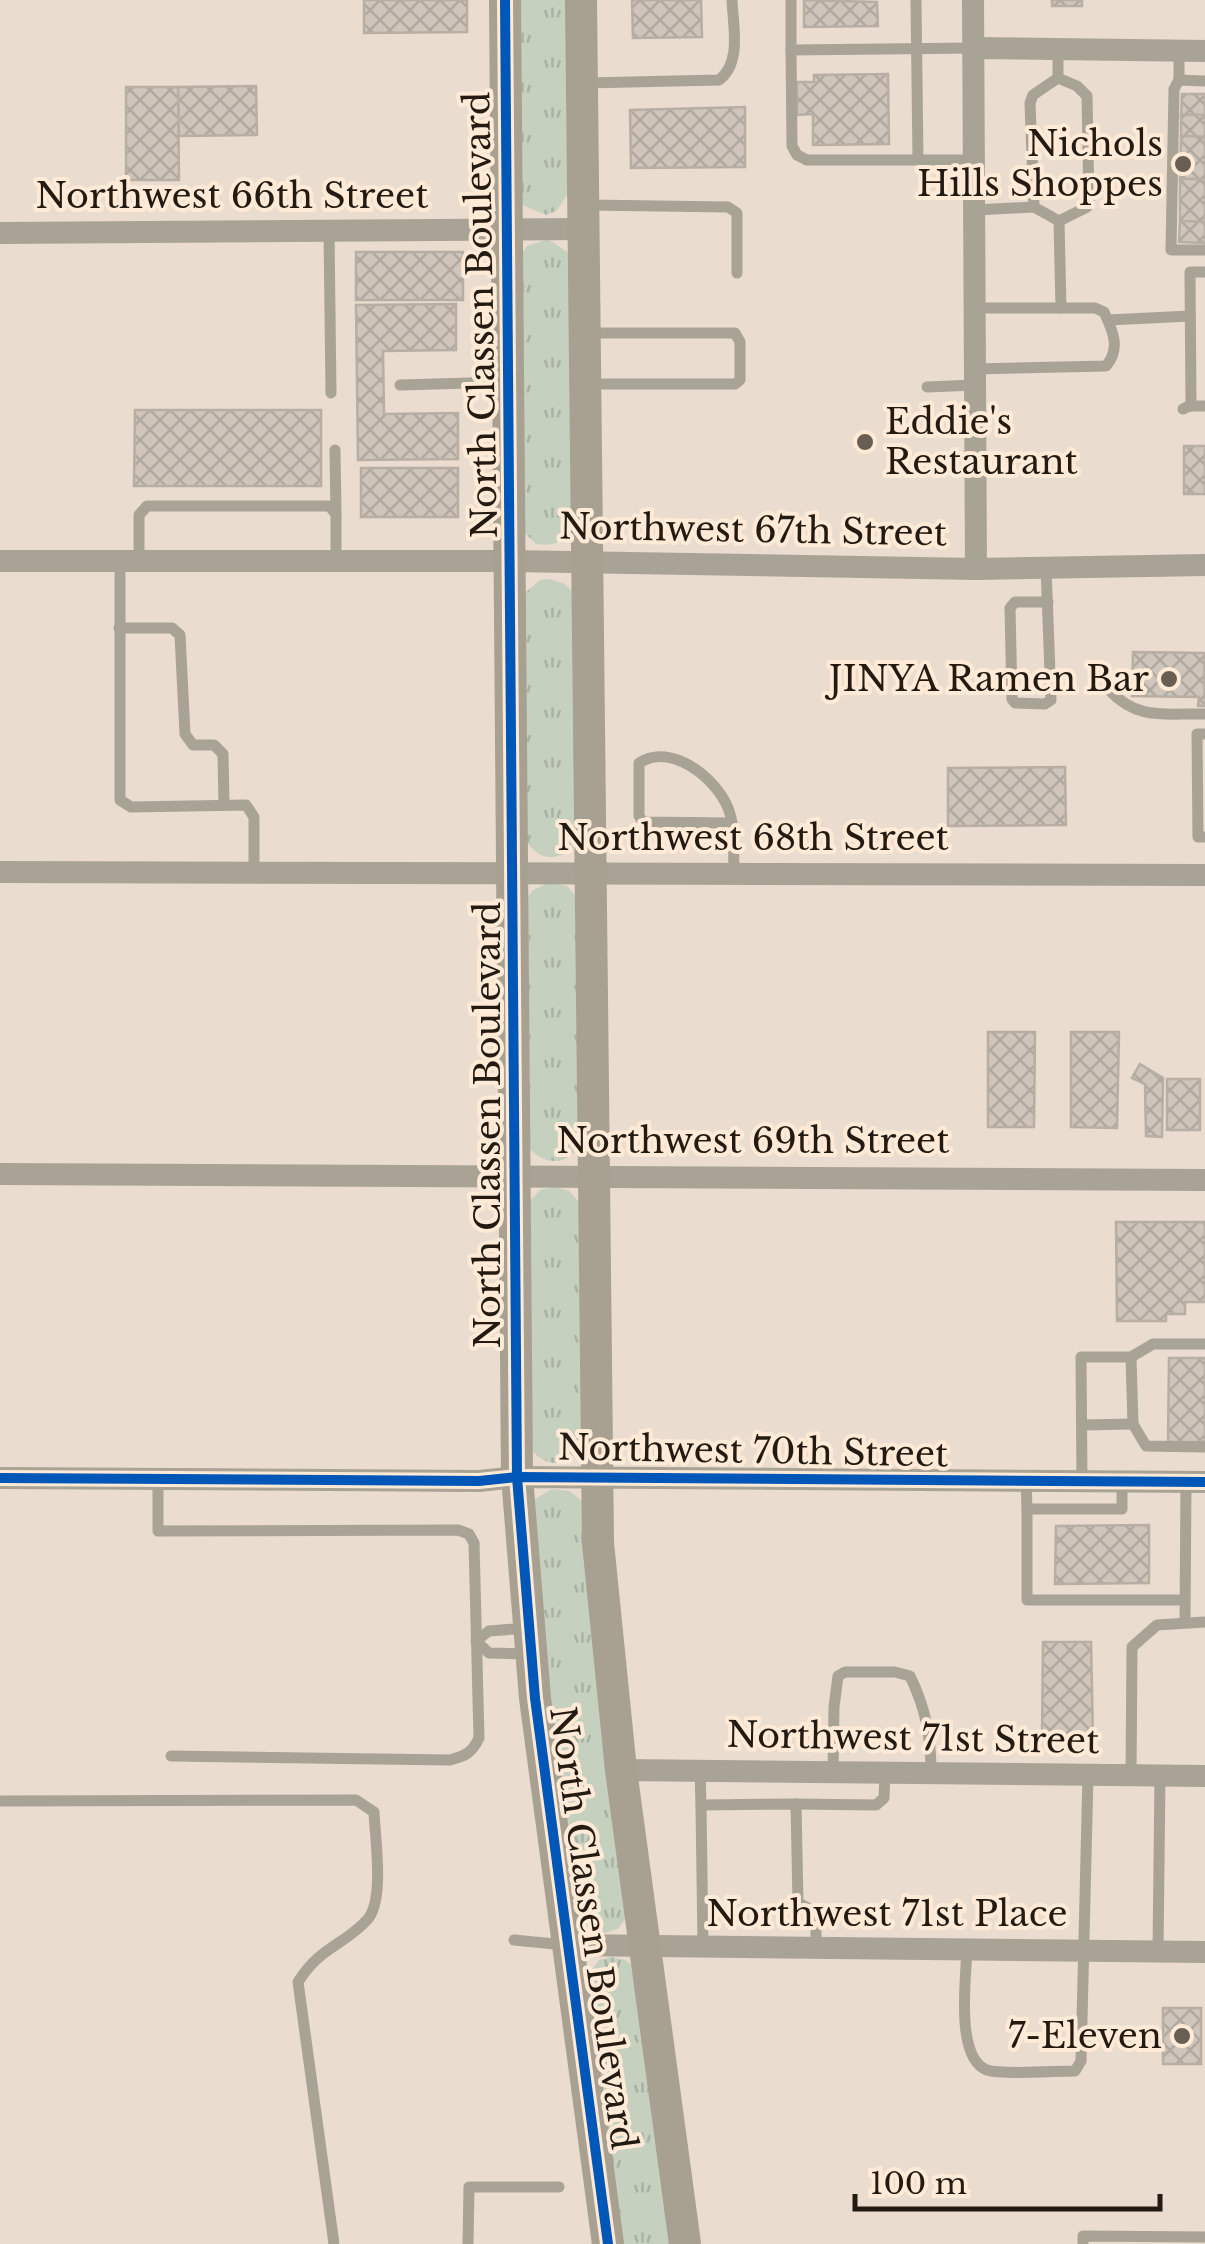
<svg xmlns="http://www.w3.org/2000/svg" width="1205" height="2244" font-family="'Libre Baskerville',serif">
  <defs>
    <pattern id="grass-tufts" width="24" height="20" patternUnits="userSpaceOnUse" patternTransform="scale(2.5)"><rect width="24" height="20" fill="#c6d0bf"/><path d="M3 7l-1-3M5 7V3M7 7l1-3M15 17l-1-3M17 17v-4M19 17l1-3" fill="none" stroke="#aab2a3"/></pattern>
    <pattern id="building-cross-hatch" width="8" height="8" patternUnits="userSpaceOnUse" patternTransform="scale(2.5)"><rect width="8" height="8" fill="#cfc5bb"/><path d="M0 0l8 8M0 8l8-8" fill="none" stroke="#b1a9a0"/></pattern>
  </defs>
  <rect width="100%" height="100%" fill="#eadcce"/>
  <g fill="url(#grass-tufts)">
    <path d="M515,0H568L570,191L556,211L546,215L524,206L518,194Z"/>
    <path d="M548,239L567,252L571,263V528C563,544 553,546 536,544L524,532L522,253L527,246Z"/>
    <path d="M550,579L565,584L572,591L578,845C560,860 541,863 527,842L525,593L540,580Z"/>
    <path d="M548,883L567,886L578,898L580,1145C568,1165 546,1166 530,1149L528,897L532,891Z"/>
    <path d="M555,1187L569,1191L580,1203L582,1447C568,1467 546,1469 531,1449L529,1202L540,1190Z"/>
    <path d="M552,1489L570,1491L584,1503L628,1915L618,1929L601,1934L579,1924L541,1660L535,1499Z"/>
    <path d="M611,1957L625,1960L634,1967L670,2244H620L586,1977L599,1960Z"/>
  </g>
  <g fill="url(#building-cross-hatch)" stroke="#b8aea4" stroke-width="2.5">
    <path d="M364,0H467V32L364,33Z"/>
    <path d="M632,0H701L702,37L633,38Z"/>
    <path d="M804,0L877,2L878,26L804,27Z"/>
    <rect x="1052" y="0" width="30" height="6"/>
    <path d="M888,74L889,144L813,145V114L797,115V82H814V75Z"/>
    <path d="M256,86L257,135L179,136L178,87Z"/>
    <path d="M126,87H178L179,180H126Z"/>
    <path d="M1182,94H1205V115H1181Z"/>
    <path d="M745,107V167L631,168L630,110Z"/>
    <path d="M1181,115H1205V137L1181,136Z"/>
    <path d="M1181,136L1205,137V179H1180Z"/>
    <path d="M1180,179H1205V222L1180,221Z"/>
    <path d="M1180,221L1205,222V243L1179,242Z"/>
    <rect x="356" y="252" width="107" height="48"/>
    <path d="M456,304V350L383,351L384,414L458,413V459L358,460L356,305Z"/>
    <path d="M135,410H321V486H134Z"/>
    <rect x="1184" y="446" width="21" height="48"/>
    <rect x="361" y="468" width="97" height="49"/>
    <path d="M1133,652L1204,653L1205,706H1198L1199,697L1132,696Z"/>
    <path d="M1065,767L1066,825L948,826V768Z"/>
    <path d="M988,1032H1035L1034,1127H988Z"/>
    <path d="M1071,1032H1119L1117,1128L1071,1127Z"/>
    <path d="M1140,1064L1163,1078L1162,1137L1146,1136L1145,1084L1132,1078Z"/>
    <rect x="1167" y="1079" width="33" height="51"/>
    <path d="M1116,1222H1205V1302H1185V1314H1166V1321H1117Z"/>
    <path d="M1169,1358H1205V1442H1168Z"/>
    <path d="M1149,1525V1583L1055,1584L1056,1526Z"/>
    <path d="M1043,1642H1091L1093,1738H1042Z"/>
    <rect x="1163" y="2008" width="38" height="56"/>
  </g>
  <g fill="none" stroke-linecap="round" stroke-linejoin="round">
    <g stroke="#a8a394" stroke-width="11">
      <path d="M791,0V50L974,48"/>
      <path d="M916,0L918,160H974"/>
      <path d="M1058,49V78L1033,95L1030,103L1034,207L1059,221L1061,308"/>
      <path d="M791,50L792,146L797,155L807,160H918"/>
      <path d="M1179,51V80L1205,81"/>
      <path d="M1058,78L1077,86L1087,96L1089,202L1087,207L1059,221"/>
      <path d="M1179,80L1174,89L1171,250H1205"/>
      <path d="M586,83L719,80C742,63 733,26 732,0"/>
      <path d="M588,205L728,207L737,213V273"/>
      <path d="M975,210L1034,207"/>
      <path d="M329,231L331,393"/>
      <path d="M975,308H1095L1104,312C1113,331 1121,349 1106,366L975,369"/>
      <path d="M1108,320L1190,316"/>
      <path d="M587,333H735L740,342V380L735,384H590"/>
      <path d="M400,385L505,382"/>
      <path d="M927,387L976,385"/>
      <path d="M1191,406L1190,272H1205"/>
      <path d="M1183,409L1189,406H1205"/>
      <path d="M335,450L336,514"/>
      <path d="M120,561V800L131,807L246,805L254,817V872"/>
      <path d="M139,561V515L147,506H329L336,514V561"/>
      <path d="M1046,567L1051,700L1045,704L1015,703L1012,699L1010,608L1015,602H1048"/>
      <path d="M119,628H172L180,635L185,734L193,745H214L223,754L224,805"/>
      <path d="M1109,690C1138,721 1165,713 1205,714"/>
      <path d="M1205,734H1197L1198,837H1205"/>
      <path d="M732,823L643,822L639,816V763C671,742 716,778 728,808C736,828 733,851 734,872"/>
      <path d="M1131,1357L1133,1424L1146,1446L1205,1447"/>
      <path d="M1082,1425L1133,1424"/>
      <path d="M158,1479V1531L458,1530L469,1534L474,1543L479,1738C472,1753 465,1756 450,1760L171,1756"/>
      <path d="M1026,1481L1027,1509H1122V1482"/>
      <path d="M1082,1481L1081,1357H1131L1153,1344H1205"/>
      <path d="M1027,1509V1600H1185"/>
      <path d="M1185,1622L1186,1482"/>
      <path d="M527,1654L489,1653L476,1641L489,1631L528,1628"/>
      <path d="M700,1771L701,1805L796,1804L798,1903L816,1912V1948"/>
      <path d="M833,1772L834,1707L838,1676L845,1672H895L910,1676C926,1709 931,1737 931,1773"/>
      <path d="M1131,1775L1132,1647L1157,1625L1205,1622"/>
      <path d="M0,1801L356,1800L374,1812C375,1838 385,1901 367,1920C343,1946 321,1946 298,1982L334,2244"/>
      <path d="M796,1804L876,1805L884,1798L885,1773"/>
      <path d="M701,1805L703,1946"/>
      <path d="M514,1940L565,1945"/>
      <path d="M967,1949C966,1978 955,2058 987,2070C1002,2075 1056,2071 1075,2071L1081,2061L1088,1775"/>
      <path d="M1158,1951L1160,1775"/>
      <path d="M468,2244L469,2187H559"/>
      <path d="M1083,2244V2236L1205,2237"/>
    </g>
    <g stroke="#a8a394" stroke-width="22">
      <path d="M973,0L976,569"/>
      <path d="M974,48L1205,51"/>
      <path d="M0,233L584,229"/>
      <path d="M0,561H511L976,569L1205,565"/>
      <path d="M0,872L1205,875"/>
      <path d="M0,1174L1205,1180"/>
      <path d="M0,1478L479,1481L517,1477L1205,1482"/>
      <path d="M621,1770L1205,1776"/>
      <path d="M568,1945L1205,1952"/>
    </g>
    <g stroke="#a8a090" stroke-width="32">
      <path d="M505,0L517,1477L535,1698L608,2244"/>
      <path d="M581,0L598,1543L621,1770L685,2244"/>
    </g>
    <defs>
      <g id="cycleway">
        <path d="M505,0L517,1477L535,1698L608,2244"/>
        <path d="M0,1478L479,1481L517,1477L1205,1482"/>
      </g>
    </defs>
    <use href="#cycleway" stroke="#feead6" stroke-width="16"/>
    <use href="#cycleway" stroke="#0057b8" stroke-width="10"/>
  </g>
  <g fill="#695e53" stroke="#feead6" stroke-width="4">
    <circle cx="1183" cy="164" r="10"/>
    <circle cx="865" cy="442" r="10"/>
    <circle cx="1169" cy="679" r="10"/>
    <circle cx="1182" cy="2036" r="10"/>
  </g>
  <g text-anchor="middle" stroke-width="8" stroke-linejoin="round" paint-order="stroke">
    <g font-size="35" fill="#231a11" stroke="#feead6" text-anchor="end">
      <text x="1163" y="156">Nichols<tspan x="1163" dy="40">Hills Shoppes</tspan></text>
      <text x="885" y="434" text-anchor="start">Eddie's<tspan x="885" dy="40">Restaurant</tspan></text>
      <text x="1149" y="691">JINYA Ramen Bar</text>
      <text x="1162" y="2048">7-Eleven</text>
    </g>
    <g font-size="35" fill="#231a11" stroke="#feead6">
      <text x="232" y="208">Northwest 66th Street</text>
      <text transform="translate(481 315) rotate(-91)" y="12">North Classen Boulevard</text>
      <text transform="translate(753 530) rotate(1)" y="12">Northwest 67th Street</text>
      <text x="753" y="850">Northwest 68th Street</text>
      <text transform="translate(488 1125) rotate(-90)" y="12">North Classen Boulevard</text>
      <text x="753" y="1153">Northwest 69th Street</text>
      <text transform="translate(753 1451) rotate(1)" y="12">Northwest 70th Street</text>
      <text transform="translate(913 1738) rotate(1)" y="12">Northwest 71st Street</text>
      <text x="887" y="1926">Northwest 71st Place</text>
      <text transform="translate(593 1928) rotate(82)" y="12">North Classen Boulevard</text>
    </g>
  </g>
  <path d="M855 2194v15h305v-15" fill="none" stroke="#231a11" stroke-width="5"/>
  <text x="870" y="2194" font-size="30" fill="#231a11" stroke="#feead6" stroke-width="8" paint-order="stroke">100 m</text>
</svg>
